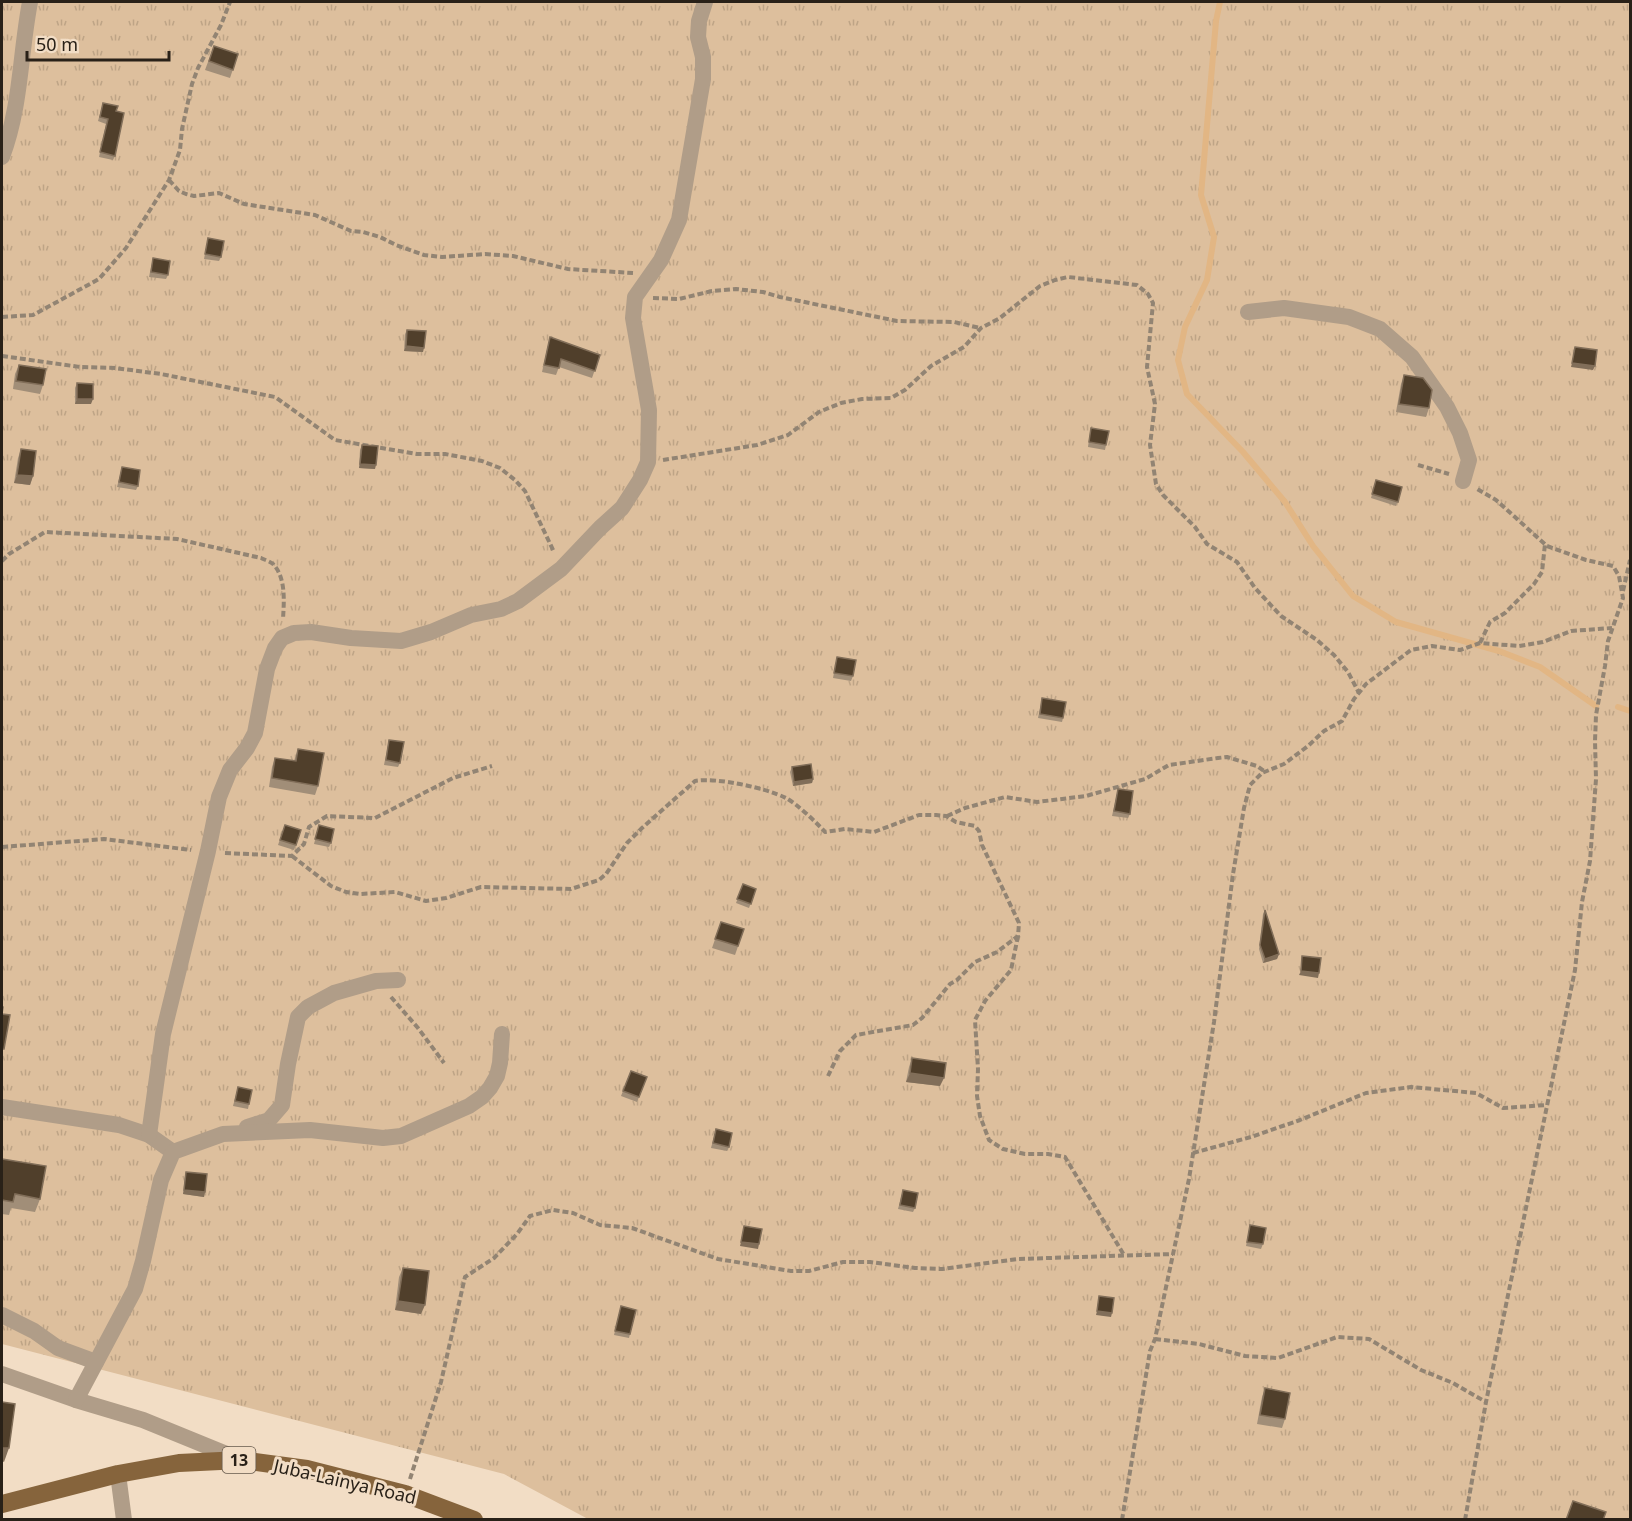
<svg xmlns="http://www.w3.org/2000/svg" width="1632" height="1521" font-family="'Noto Sans',sans-serif">
  <defs>
    <pattern id="grass-tufts" width="24" height="20" patternUnits="userSpaceOnUse" patternTransform="scale(1.5)"><rect width="24" height="20" fill="#ddbf9d"/><path d="M3 7l-1-3M5 7V3M7 7l1-3M15 17l-1-3M17 17v-4M19 17l1-3" fill="none" stroke="#bea486"/></pattern>
  </defs>
  <rect width="100%" height="100%" fill="#f2ddc5"/>
  <path fill="url(#grass-tufts)" d="M2,2H1630V1519H588L504,1474L2,1344Z"/>
  <g fill="none" stroke-linecap="round" stroke-linejoin="round">
    <g stroke="#e2b684" stroke-width="6">
      <path d="M1220,2L1216,21L1201,195L1214,237L1207,280L1185,327L1178,360L1187,394L1243,452L1285,502L1313,546L1353,596L1396,622L1499,651L1540,667L1596,706"/>
      <path d="M1618,707L1630,711"/>
    </g>
    <g stroke="#928473" stroke-width="4" stroke-dasharray="6 3" stroke-linecap="butt">
      <path d="M169,180L179,191L186,194L194,196L219,193L244,204L315,215L351,231L363,232L380,237L396,245L424,255L442,257L485,254L513,256L568,269L633,273"/>
      <path d="M653,298L679,299L712,291L736,289L763,292L780,297L897,321L954,322L980,328"/>
      <path d="M2,317L33,315L99,279L126,248L169,180L180,150L182,129L192,84L198,68L221,25L230,2"/>
      <path d="M2,356L80,367L115,368L161,374L275,397L335,440L417,454H445L482,461L500,468L515,480L525,491L554,552"/>
      <path d="M663,460L757,445L788,435L819,412L841,403L862,399L891,398L905,390L931,366L964,347L981,328L1000,318L1040,286L1055,280L1068,277L1137,285L1148,294L1153,303L1147,367L1155,404L1150,445L1156,484L1163,495L1195,527L1207,544L1237,562L1255,588L1281,616L1317,640L1334,655L1348,672L1359,693"/>
      <path d="M1418,465L1449,474"/>
      <path d="M2,561L9,554L45,532L177,539L261,558C265,560 272,562 274,565C286,579 284,602 283,619"/>
      <path d="M1623,591L1630,560"/>
      <path d="M1480,643L1490,622L1505,613L1534,584L1542,572L1545,544"/>
      <path d="M947,816L965,808L1005,797L1037,802L1086,796L1145,779L1169,765L1218,758L1227,757L1257,766L1264,771"/>
      <path d="M2,847L104,839L191,850"/>
      <path d="M225,853L292,856L304,844L309,827L327,816L375,818L453,778L492,766"/>
      <path d="M292,856L331,886L346,892L360,894L395,892L426,901L446,898L481,887L571,889L599,880L606,874L627,843L642,828L695,781C716,777 766,788 786,798C797,804 816,822 825,832L845,829L874,832L919,815H936L946,816L956,822L975,826L979,831L982,845L1019,923L1018,936L997,952L975,962L957,980L950,984L922,1018L913,1025L856,1035L840,1051L828,1076"/>
      <path d="M1018,936L1011,970L985,1001L975,1020L978,1069L977,1096L980,1116L989,1140L1003,1149L1025,1154H1048L1065,1157L1124,1255"/>
      <path d="M391,997L418,1028L444,1063"/>
      <path d="M1193,1153L1251,1137L1300,1120L1366,1093L1411,1087L1476,1093L1503,1108L1547,1105"/>
      <path d="M1155,1339L1199,1344L1245,1356L1278,1358L1337,1337L1369,1339L1421,1370L1453,1383L1486,1402"/>
      <path d="M410,1479L441,1382L465,1277L494,1258L517,1234L530,1216L553,1210L573,1213L600,1225L632,1228L718,1259L791,1271H809L843,1262H870L915,1268L942,1269L1018,1259L1173,1254"/>
      <path d="M1122,1520L1150,1351L1155,1339L1189,1179L1214,1022L1233,874L1244,808L1250,785L1262,773L1284,764L1308,746L1324,731L1342,721L1354,699L1366,684L1411,650L1432,646L1460,650L1480,643L1519,646L1543,642L1571,631L1612,628"/>
      <path d="M1465,1520L1486,1402L1575,970L1582,902L1590,861L1596,779L1595,741L1596,715L1605,666L1608,641L1623,598L1619,576L1613,566L1586,560L1547,546L1496,500L1477,489"/>
    </g>
    <g stroke="#b09d88" stroke-width="16">
      <path d="M2,157C21,107 20,54 30,2"/>
      <path d="M1248,312L1284,308L1349,317L1380,329L1412,357L1447,407L1460,433L1469,460L1463,481"/>
      <path d="M2,1107L119,1125L149,1135L173,1152"/>
      <path d="M247,1127L269,1120L282,1105L288,1064L298,1017L308,1007L334,993L376,981L398,980"/>
      <path d="M149,1135L163,1034L208,851L219,797L230,770L247,748L255,733L267,669L275,648L282,638L294,633L311,632L351,638L401,641L431,632L471,615L501,609L518,601L561,569L600,528L622,508L640,480L648,462L649,410L633,318L635,297L661,260L679,220L703,79V57L698,37L699,21L705,2"/>
      <path d="M2,1315L34,1331L58,1348L96,1362"/>
      <path d="M2,1374L76,1400L143,1420L241,1460"/>
      <path d="M76,1400L135,1289L143,1261L161,1180L173,1152L223,1134L310,1130L383,1138L401,1136L469,1106L482,1097L490,1088L497,1076L500,1063L502,1034"/>
      <path d="M118,1474L124,1520"/>
    </g>
    <path stroke="#86643c" stroke-width="18" d="M2,1504L118,1474L179,1463L241,1460L307,1469L405,1494L474,1520"/>
  </g>
  <g fill="#a18e78">
    <path d="M214,46L238,54L230,78L205,70Z"/>
    <path d="M103,103L116,111L115,156L113,160L99,157L106,124L98,121Z"/>
    <path d="M208,238L221,257L219,261L204,259Z"/>
    <path d="M153,258L168,275L166,279L149,277Z"/>
    <path d="M407,330L423,352L404,351L405,334Z"/>
    <path d="M550,337L600,355L592,378L559,367L556,375L542,372L548,345Z"/>
    <path d="M19,365L43,385L40,394L13,389L15,374Z"/>
    <path d="M1404,375L1429,408L1426,417L1396,412L1401,384Z"/>
    <path d="M77,383L91,404H75V388Z"/>
    <path d="M1091,428L1106,445L1105,450L1088,447L1090,432Z"/>
    <path d="M362,445L375,469L359,468L360,450Z"/>
    <path d="M21,449L33,476L30,485L14,483L18,458Z"/>
    <path d="M122,467L138,486L136,490L117,487Z"/>
    <path d="M1376,480L1402,487L1396,506L1371,498Z"/>
    <path d="M837,657L853,676L851,681L833,678Z"/>
    <path d="M1042,698L1063,718L1062,722L1038,718Z"/>
    <path d="M389,740L400,763L398,767L384,765Z"/>
    <path d="M298,749L318,786L315,795L269,787L272,767L275,758L294,761Z"/>
    <path d="M792,767L813,779L812,783L793,786L790,772Z"/>
    <path d="M1118,789L1130,814L1128,818L1112,816Z"/>
    <path d="M285,825L301,830L294,850L278,845Z"/>
    <path d="M319,825L331,843L329,847L314,844Z"/>
    <path d="M743,884L756,889L749,908L736,903Z"/>
    <path d="M1265,910L1279,954L1277,959L1263,963L1259,949L1263,914Z"/>
    <path d="M721,922L744,929L735,955L712,948Z"/>
    <path d="M912,1058L940,1086L906,1082L909,1067Z"/>
    <path d="M631,1071L647,1077L637,1102L621,1096Z"/>
    <path d="M238,1087L249,1104L248,1109L233,1106Z"/>
    <path d="M716,1129L729,1147L727,1151L711,1148Z"/>
    <path d="M2,1159L40,1199L35,1212L11,1208L9,1215L2,1214Z"/>
    <path d="M186,1172L205,1192L204,1197L183,1194L185,1176Z"/>
    <path d="M903,1190L915,1208L913,1212L898,1209Z"/>
    <path d="M1250,1225L1263,1244L1261,1249L1246,1246Z"/>
    <path d="M403,1268L421,1314L395,1310L399,1277Z"/>
    <path d="M621,1306L630,1334L629,1338L614,1335Z"/>
    <path d="M1265,1388L1285,1419L1282,1428L1257,1424L1262,1397Z"/>
  </g>
  <g fill="#816e59">
    <path d="M406,346L424,348L423,352L404,351Z"/>
    <path d="M1572,363L1595,366L1593,370L1571,367Z"/>
    <path d="M77,399H93L91,404H75Z"/>
    <path d="M360,464L376,465L375,469L359,468Z"/>
    <path d="M17,475L33,476L30,485L14,483Z"/>
    <path d="M813,779L812,783L793,786L794,782Z"/>
    <path d="M1279,954L1277,959L1263,963L1265,959Z"/>
    <path d="M1301,971L1319,973L1318,978L1299,975Z"/>
    <path d="M910,1073L944,1078L940,1086L906,1082Z"/>
    <path d="M184,1190L205,1192L204,1197L183,1194Z"/>
    <path d="M741,1242L759,1244L758,1249L740,1246Z"/>
    <path d="M398,1301L425,1305L421,1314L395,1310Z"/>
    <path d="M1097,1311L1112,1313L1111,1317L1096,1315Z"/>
    <path d="M2,1448H9L4,1462L2,1461Z"/>
  </g>
  <g fill="#503f2b" stroke="#816e59" stroke-width="1.5">
    <path d="M214,46L238,54L233,70L209,61Z"/>
    <path d="M103,103L118,106L116,111L124,113L115,156L100,152L108,119L100,117Z"/>
    <path d="M208,238L224,241L221,257L205,254Z"/>
    <path d="M153,258L170,261L168,275L151,272Z"/>
    <path d="M407,330L426,331L424,348L406,346Z"/>
    <path d="M550,337L600,355L595,371L561,359L559,368L544,365Z"/>
    <path d="M1575,347L1597,350L1595,366L1572,363Z"/>
    <path d="M19,365L46,369L43,385L16,381Z"/>
    <path d="M1404,375L1423,378L1432,390L1429,408L1399,404Z"/>
    <path d="M77,383L93,384V399H77Z"/>
    <path d="M1091,428L1109,431L1106,445L1089,442Z"/>
    <path d="M362,445L378,446L376,465L360,464Z"/>
    <path d="M21,449L36,451L33,476L17,475Z"/>
    <path d="M122,467L140,470L138,486L119,482Z"/>
    <path d="M1376,480L1402,487L1398,502L1372,494Z"/>
    <path d="M837,657L856,660L853,676L834,673Z"/>
    <path d="M1042,698L1066,702L1063,718L1040,714Z"/>
    <path d="M389,740L404,742L400,763L386,760Z"/>
    <path d="M298,749L324,753L318,786L272,778L275,758L296,761Z"/>
    <path d="M811,764L813,779L794,782L792,767Z"/>
    <path d="M1118,789L1133,791L1130,814L1114,811Z"/>
    <path d="M285,825L301,830L296,845L280,840Z"/>
    <path d="M319,825L334,829L331,843L315,839Z"/>
    <path d="M743,884L756,889L751,904L737,899Z"/>
    <path d="M1265,910L1279,954L1265,959L1260,945Z"/>
    <path d="M721,922L744,929L738,946L715,939Z"/>
    <path d="M1302,956L1321,958L1319,973L1301,971Z"/>
    <path d="M2,1006L3,1007L2,1014L10,1015L4,1049H2Z"/>
    <path d="M912,1058L946,1063L944,1078L910,1073Z"/>
    <path d="M631,1071L647,1077L639,1097L623,1091Z"/>
    <path d="M238,1087L252,1090L249,1104L235,1101Z"/>
    <path d="M716,1129L732,1133L729,1147L713,1143Z"/>
    <path d="M2,1159L46,1166L40,1199L15,1194L13,1202L2,1200Z"/>
    <path d="M186,1172L207,1174L205,1192L184,1190Z"/>
    <path d="M903,1190L918,1193L915,1208L900,1205Z"/>
    <path d="M1250,1225L1266,1228L1263,1244L1247,1242Z"/>
    <path d="M744,1226L762,1229L759,1244L741,1242Z"/>
    <path d="M403,1268L429,1271L425,1305L398,1301Z"/>
    <path d="M1099,1296L1114,1298L1112,1313L1097,1311Z"/>
    <path d="M621,1306L636,1310L630,1334L615,1331Z"/>
    <path d="M1265,1388L1290,1393L1285,1419L1260,1415Z"/>
    <path d="M2,1402L15,1404L9,1448H2Z"/>
    <path d="M1573,1501L1606,1512L1603,1520H1566Z"/>
  </g>
  <g text-anchor="middle" stroke-width="6" stroke-linejoin="round" paint-order="stroke">
    <rect fill="#f2ddc5" stroke="#65594c" stroke-width="1.5" x="222.5" y="1447" width="33" height="26" rx="4.5"/>
    <g font-size="16" font-weight="bold" fill="#292118">
      <text x="239" y="1466">13</text>
    </g>
    <g font-size="18" fill="#292118" stroke="#f2ddc5">
      <text transform="translate(345 1482) rotate(13)" y="6">Juba-Lainya Road</text>
    </g>
  </g>
  <rect width="1632" height="1521" fill="none" stroke="#292118" stroke-width="6"/>
  <path d="M27 51v9h142v-9" fill="none" stroke="#292118" stroke-width="3"/>
  <text x="36" y="51" font-size="18" fill="#292118" stroke="#f2ddc5" stroke-width="4.5" paint-order="stroke">50 m</text>
</svg>
